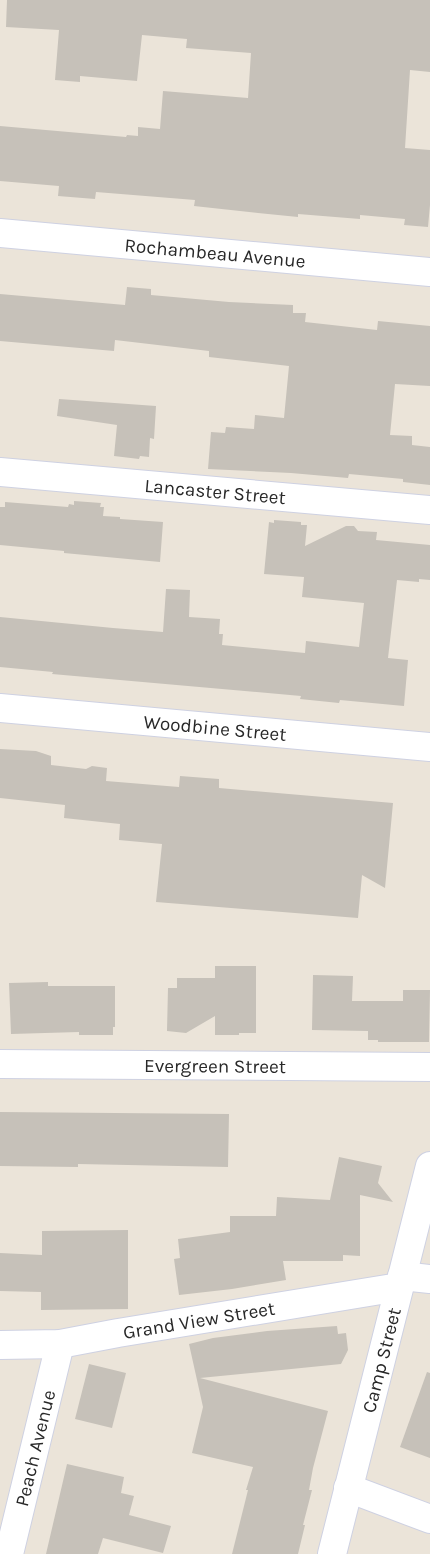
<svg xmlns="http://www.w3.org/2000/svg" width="430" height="1554" font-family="Karla,sans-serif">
  <rect width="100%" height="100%" fill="#ebe4d9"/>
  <g fill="#c6c1b9">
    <path d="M7,0H430V72L410,70L405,148L430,150V205L428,227L404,225L405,219L360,215V219L298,214V217L258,213L194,206L195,200L96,192L95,199L58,196L59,186L0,181V126L126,137L127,135L138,136V127L160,129L163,91L248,98L251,53L186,48L187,39L142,35L137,81L80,76V82L55,80L59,30L6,27Z"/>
    <path d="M127,287L151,289V295L229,302L293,305V313H306L305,322L377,330L378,321L430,326V386L395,384L390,435L412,436V445L430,447V485L403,482V479L349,474L348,478L291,473L208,469L211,432L225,433L226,427L254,429L255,415L284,418L289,366L209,357V351L115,340L114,351L0,341V294L125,305Z"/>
    <path d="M59,399L156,406L154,439L150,438L149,457L140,456L139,459L114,456L117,425L57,416Z"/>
    <path d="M74,501L101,503L100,507H104L103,516L120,517V519L163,522L160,562L64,553V551L0,545V507H5V502L68,507L69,504L74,505Z"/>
    <path d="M274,520L301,522V525H307L305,546L346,526H354L358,531L377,532L376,540L430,545V580L419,579V582L397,580L388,658L408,660L404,706L340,700L339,703L300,699L301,696L52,674L53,672L0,667V617L113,628L163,632L166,589L190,590L189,617L220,619L219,634H223L222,645L305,653L306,641L359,647L364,603L302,597L304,577L264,574L269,522L274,523Z"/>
    <path d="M0,749L36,751L51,756V765L86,769L92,766L107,768L106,781L179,787L180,776L219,779V788L393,803L385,888L362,875L358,918L156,902L162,844L119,840L120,824L64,818L65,805L0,798Z"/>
    <path d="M215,966H256V1033H239V1035H215V1016L186,1033L167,1031L168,988H177V978H215Z"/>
    <path d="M313,975L353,976L352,1001H403V990H430L429,1042H378V1040H368V1031L312,1030Z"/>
    <path d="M48,982V986H115V1027H113V1035H79V1032L11,1034L9,983Z"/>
    <path d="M0,1112L229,1114L228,1167L78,1164V1167L0,1166Z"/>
    <path d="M339,1157L382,1166L378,1183L393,1202L360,1195V1256L343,1255V1261H283L286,1280L232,1289L179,1295L174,1259L180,1258L178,1239L230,1232V1216H276L277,1197L330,1200Z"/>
    <path d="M128,1230V1309L41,1310V1292L0,1291V1253L42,1255V1231Z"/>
    <path d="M337,1326L338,1334L346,1333L348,1350L341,1364L200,1378L328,1411L313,1468L309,1490H312L303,1525H305L298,1554H232L248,1490H246L253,1467L192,1453L203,1407L189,1344L213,1338L267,1331Z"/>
    <path d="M89,1364L126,1373L112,1428L75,1419Z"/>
    <path d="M427,1372L430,1373V1458L400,1447Z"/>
    <path d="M67,1464L124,1477L121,1493L134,1496L129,1515L171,1526L163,1553L103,1538L98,1554H46Z"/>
  </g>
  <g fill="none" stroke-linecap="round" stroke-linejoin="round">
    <defs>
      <g id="minor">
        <path id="s1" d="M0,233L430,272"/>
        <path id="s2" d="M0,472L430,510"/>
        <path id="s3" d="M0,708L430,747"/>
        <path id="s4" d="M0,1064L430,1067"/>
        <path d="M402,1276L430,1279"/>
        <path id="s5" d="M0,1345L60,1344L118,1333L399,1287"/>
        <path d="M348,1488L430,1519"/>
        <path id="s6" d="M9,1554L60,1344"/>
        <path id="s7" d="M332,1554L430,1166"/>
      </g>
    </defs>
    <use href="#minor" stroke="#ced1e2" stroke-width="30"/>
    <use href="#minor" stroke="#fff" stroke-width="28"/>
  </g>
  <g text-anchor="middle" stroke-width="4" stroke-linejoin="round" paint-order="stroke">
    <g font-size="19" fill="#282828" stroke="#fff">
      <text dy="7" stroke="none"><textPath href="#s1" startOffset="216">Rochambeau Avenue</textPath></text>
      <text dy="7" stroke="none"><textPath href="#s2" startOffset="216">Lancaster Street</textPath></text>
      <text dy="7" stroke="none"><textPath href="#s3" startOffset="216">Woodbine Street</textPath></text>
      <text dy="7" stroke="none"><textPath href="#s4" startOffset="215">Evergreen Street</textPath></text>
      <text dy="7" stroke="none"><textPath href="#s5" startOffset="201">Grand View Street</textPath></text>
      <text dy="7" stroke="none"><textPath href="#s7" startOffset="200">Camp Street</textPath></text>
      <text dy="7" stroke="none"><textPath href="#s6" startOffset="109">Peach Avenue</textPath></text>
    </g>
  </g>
</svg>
